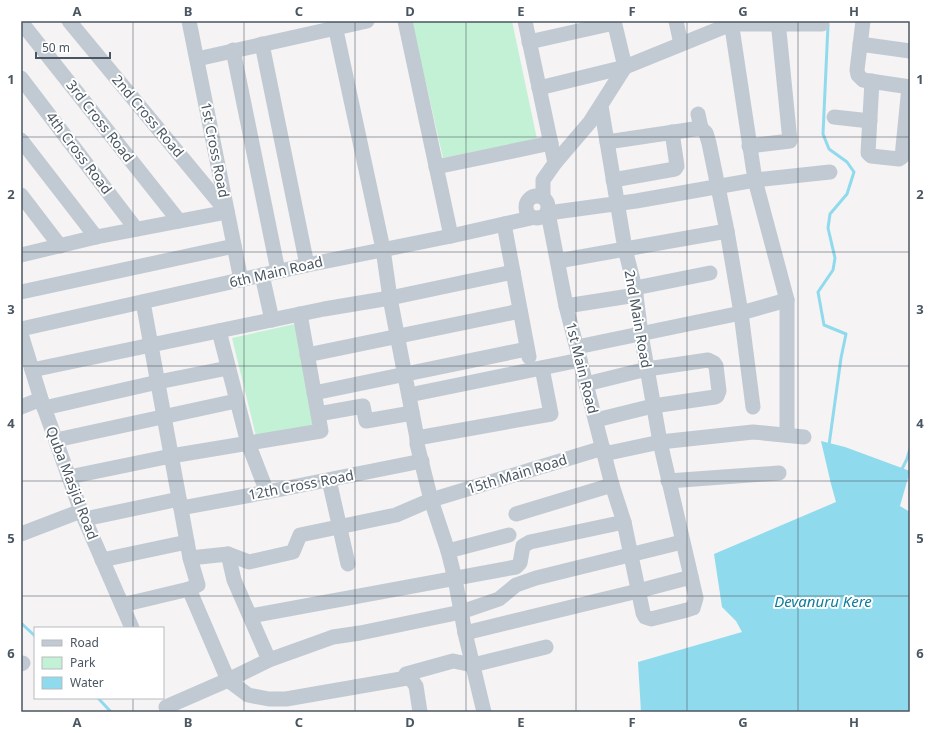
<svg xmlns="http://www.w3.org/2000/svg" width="931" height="733" font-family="'Noto Sans',sans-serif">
  <rect width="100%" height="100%" fill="#f5f3f3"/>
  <g fill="#c3f1d5">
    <path d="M416,21H512L537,139L443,158L412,22Z"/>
    <path d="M295,324L313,426L256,436L232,338Z"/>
  </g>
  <path fill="#90daee" d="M821,441L845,447L910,471L900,506L910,512V712H641L638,662L742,632L736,621L722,607L714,554L836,502L831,484Z"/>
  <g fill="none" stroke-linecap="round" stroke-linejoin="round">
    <g stroke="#90daee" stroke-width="3">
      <path d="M828,25L823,134L829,149L847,162L854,172L847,194L830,214L828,228L835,258L833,270L818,292L824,325L846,334L841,358L829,445"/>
      <path d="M901,471L907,459L910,449"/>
      <path d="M21,623L35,636"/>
      <path d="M98,698L111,712"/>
    </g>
    <g stroke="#c1cad2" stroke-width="15">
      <path d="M189,21L241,280"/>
      <path d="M334,21L383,249L390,298L417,438V444L431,500L448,551L455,579L465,633L484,712"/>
      <path d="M405,21L451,236"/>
      <path d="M525,21L555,163"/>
      <path d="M676,21L681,44"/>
      <path d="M731,21L755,180L787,300V435"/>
      <path d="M863,21L857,70L858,75L863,80L910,87"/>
      <path d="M21,22L179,221"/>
      <path d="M529,42L614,23"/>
      <path d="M262,44L307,265"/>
      <path d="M860,44L910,51"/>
      <path d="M233,50L278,271"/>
      <path d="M197,59L367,21"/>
      <path d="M21,78L136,229"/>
      <path d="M872,81L868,153L871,156L899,159L902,157L909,87"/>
      <path d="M539,88L625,67L731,24H822"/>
      <path d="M601,106L625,249L635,288L641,334L660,442L696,598L693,608L687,610L651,619L645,617L643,613L624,522L612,485L566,306L548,213L636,201L755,180L830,172"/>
      <path d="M698,114L701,128L706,133L709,143L727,231L741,313L753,407"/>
      <path d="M834,117L870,121"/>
      <path d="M21,140L96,237"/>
      <path d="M607,142L701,128"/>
      <path d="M749,146L790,141L778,21"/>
      <path d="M436,167L551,143"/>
      <path d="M613,180L675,169L677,166L672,132"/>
      <path d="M21,195L60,246"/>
      <circle cx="537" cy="207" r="11"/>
      <path d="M543,197V180L555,163L590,122L625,67L614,21"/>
      <path d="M504,224L529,357"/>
      <path d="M21,255L96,237L227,212L69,21"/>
      <path d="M558,261L727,231"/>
      <path d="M262,275L272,320"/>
      <path d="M635,288L710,273"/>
      <path d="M21,292L234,246"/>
      <path d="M566,306L636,295"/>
      <path d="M21,329L307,265L451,236L531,218"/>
      <path d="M219,331L248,443L267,492"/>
      <path d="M21,334L41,399L81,511L132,628"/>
      <path d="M577,347L741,313L787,300"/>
      <path d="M307,355L520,311"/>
      <path d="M32,370L151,345L324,309L390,298L513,272"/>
      <path d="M586,384L647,369L708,360L714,363L716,366L719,391L717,396L715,397L653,406L596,420"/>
      <path d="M314,393L527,349"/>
      <path d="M409,395L580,360"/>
      <path d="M21,407L41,399"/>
      <path d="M44,408L158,382L228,368"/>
      <path d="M318,414L363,406L366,421L412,413"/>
      <path d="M417,438L551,414L542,368"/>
      <path d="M56,440L236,401"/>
      <path d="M604,454L660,442L753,432L804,437"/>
      <path d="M69,477L171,456L321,431L300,314"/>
      <path d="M329,480L348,564"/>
      <path d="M668,481L779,473"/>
      <path d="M181,508L267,492L422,461"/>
      <path d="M516,514L612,485"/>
      <path d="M85,519L179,499"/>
      <path d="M21,534L81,511"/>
      <path d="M448,551L509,535"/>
      <path d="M228,554L234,580L269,660"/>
      <path d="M190,558L228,554L249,562L293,552L300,535L396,515L431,500L603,448"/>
      <path d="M102,560L187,542"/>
      <path d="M189,589L228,680L248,695L269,699H286L407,678L411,679L416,686L420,712"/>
      <path d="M122,605L189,589L198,585L190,558L143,302"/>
      <path d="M250,616L516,567L520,563L523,546L530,542L624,522"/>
      <path d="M465,633L638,591L691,577"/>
      <path d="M21,664L23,663"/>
      <path d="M406,674L453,661L473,665L546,647"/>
      <path d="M166,707L228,680L269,660L333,637L360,633L461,612L499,599L516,585L536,578L682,542"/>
    </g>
  </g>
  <path fill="none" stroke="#4a5661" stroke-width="1" stroke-opacity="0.55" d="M133,21V628M244,21V712M355,21V712M466,21V712M576,21V712M687,21V712M798,21V712M21,137H910M21,252H910M21,366H910M21,481H910M21,596H910M133,698V712"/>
  <g text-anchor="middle" stroke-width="4" stroke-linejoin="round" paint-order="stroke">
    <g font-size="14" fill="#4a5661" stroke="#fff">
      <text transform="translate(148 116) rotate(50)" y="5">2nd Cross Road</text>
      <text transform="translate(100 121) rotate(52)" y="5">3rd Cross Road</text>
      <text transform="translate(215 150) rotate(79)" y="5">1st Cross Road</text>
      <text transform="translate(79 153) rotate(53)" y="5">4th Cross Road</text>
      <text transform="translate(276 272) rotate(-13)" y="5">6th Main Road</text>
      <text transform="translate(638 319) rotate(80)" y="5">2nd Main Road</text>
      <text transform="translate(582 368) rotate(76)" y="5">1st Main Road</text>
      <text transform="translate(517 474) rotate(-17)" y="5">15th Main Road</text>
      <text transform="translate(72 483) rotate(69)" y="5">Quba Masjid Road</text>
      <text transform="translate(301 485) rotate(-11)" y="5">12th Cross Road</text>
    </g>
    <g font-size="15" font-style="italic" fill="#0c7c9b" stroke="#fff">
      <text x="823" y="607">Devanuru Kere</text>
    </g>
  </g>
  <rect width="931" height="733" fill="none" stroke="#ffffff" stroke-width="44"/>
  <rect x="34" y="627" width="130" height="72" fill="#ffffff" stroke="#b7bbc0"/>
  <rect x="42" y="640" width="20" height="6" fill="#c1cad2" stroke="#b7bbc0"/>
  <text x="70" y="647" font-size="12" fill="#4a5661">Road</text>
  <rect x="42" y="657" width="20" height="12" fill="#c3f1d5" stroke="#b7bbc0"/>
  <text x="70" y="667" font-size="12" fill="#4a5661">Park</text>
  <rect x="42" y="677" width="20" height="12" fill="#90daee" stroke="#b7bbc0"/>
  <text x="70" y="687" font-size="12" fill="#4a5661">Water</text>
  <path d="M36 52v6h74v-6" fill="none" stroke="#4a5661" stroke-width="2"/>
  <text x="42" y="52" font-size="12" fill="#4a5661" stroke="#ffffff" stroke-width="3" paint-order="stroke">50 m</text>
  <rect x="22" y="22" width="887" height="689" fill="none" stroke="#4a5661" stroke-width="1.5"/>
  <g font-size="13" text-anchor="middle" font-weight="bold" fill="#4a5661">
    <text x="77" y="16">A</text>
    <text x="188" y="16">B</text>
    <text x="299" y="16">C</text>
    <text x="410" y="16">D</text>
    <text x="521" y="16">E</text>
    <text x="632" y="16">F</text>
    <text x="743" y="16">G</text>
    <text x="854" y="16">H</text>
    <text x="11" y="84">1</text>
    <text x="920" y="84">1</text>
    <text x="11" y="199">2</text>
    <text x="920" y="199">2</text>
    <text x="11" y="314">3</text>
    <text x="920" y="314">3</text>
    <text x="11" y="428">4</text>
    <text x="920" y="428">4</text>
    <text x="11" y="543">5</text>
    <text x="920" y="543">5</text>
    <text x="11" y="658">6</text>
    <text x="920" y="658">6</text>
    <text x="77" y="727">A</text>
    <text x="188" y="727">B</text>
    <text x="299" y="727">C</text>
    <text x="410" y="727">D</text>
    <text x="521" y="727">E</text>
    <text x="632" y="727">F</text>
    <text x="743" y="727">G</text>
    <text x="854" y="727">H</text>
  </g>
</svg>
